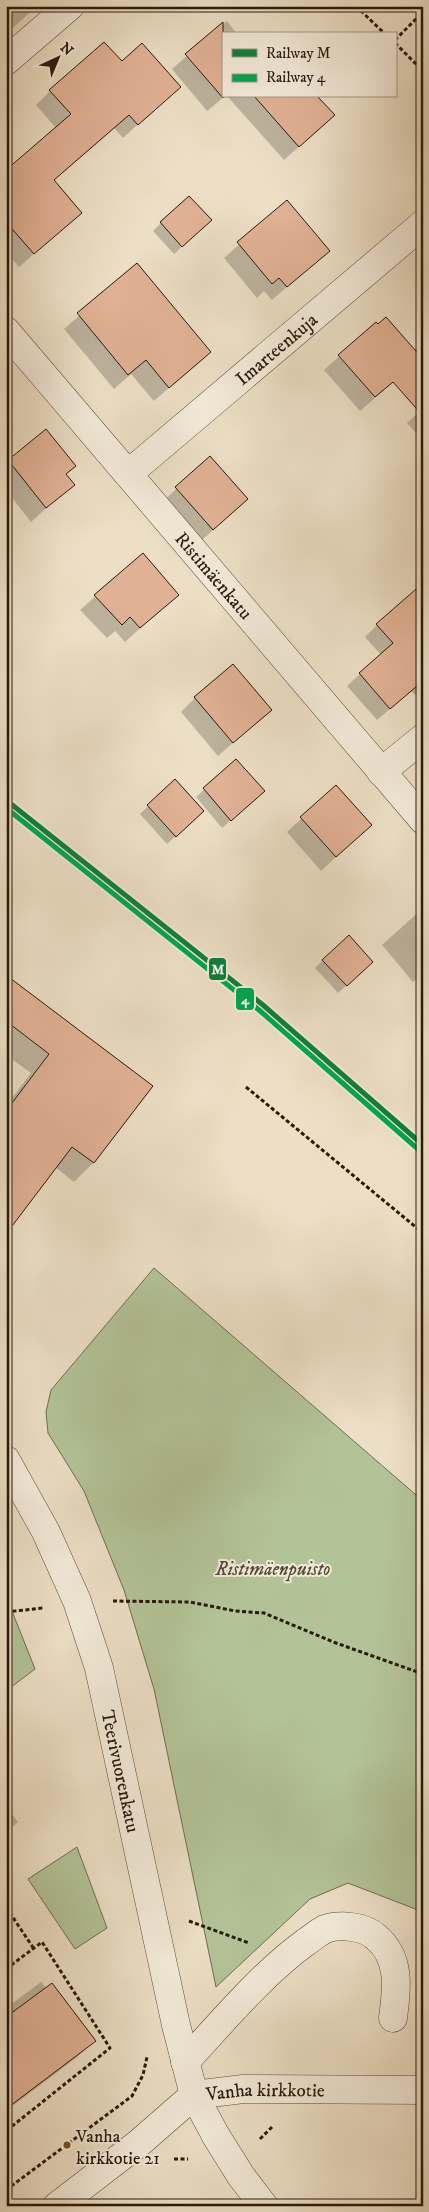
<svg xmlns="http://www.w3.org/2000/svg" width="429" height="2212" font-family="'IM FELL DW Pica',serif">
  <rect width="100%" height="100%" fill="#ecdfc5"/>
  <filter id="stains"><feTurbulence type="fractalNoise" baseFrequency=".004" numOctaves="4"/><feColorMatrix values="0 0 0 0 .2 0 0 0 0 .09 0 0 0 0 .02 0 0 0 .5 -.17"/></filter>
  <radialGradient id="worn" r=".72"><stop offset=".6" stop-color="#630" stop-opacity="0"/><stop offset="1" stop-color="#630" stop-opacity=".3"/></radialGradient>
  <g fill="#b3c398" stroke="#6e6e51">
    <path d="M154,1268L423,1501V1912L348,1883L310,1899L216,1987L154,1689L124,1590L84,1491L48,1433L46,1412L51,1390Z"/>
    <path d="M6,1596L35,1669L6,1691Z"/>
    <path d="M77,1847L107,1928L75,1949L28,1879Z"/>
  </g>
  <g fill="#0003">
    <path d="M6,6H34L35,8L6,34Z"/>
    <path d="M227,21L237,34H223V96H225L207,111L172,69Z"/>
    <path d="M121,63L179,87L123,138L114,128L53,181L80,213L19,267L6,253V172L56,128L36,105L50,91Z"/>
    <path d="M227,96H315L319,129L284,160Z"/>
    <path d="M287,202L328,251L272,300L264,291L257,298L224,258Z"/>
    <path d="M161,223L202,228L174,254L153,231Z"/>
    <path d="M137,265L209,352L154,401L131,374L114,389L64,329Z"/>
    <path d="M376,323L398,378L360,411L324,370Z"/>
    <path d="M423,408V441L407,423Z"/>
    <path d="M46,431L65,475L73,484L31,522L6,490V464Z"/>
    <path d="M210,458L246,499L198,544L162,502Z"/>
    <path d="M142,555L177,595L125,642L115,631L107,638L80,610Z"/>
    <path d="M423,610V688L415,695L411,691L377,720L347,686L381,655L365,637L377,625Z"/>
    <path d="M195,698L270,710L218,756L181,712Z"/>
    <path d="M236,761L255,799L222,828L196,797Z"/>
    <path d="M175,781L195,819L167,844L140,814Z"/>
    <path d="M335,787L370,825L321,871L287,832Z"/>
    <path d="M423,908V974L413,982L382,945Z"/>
    <path d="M323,960L364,970L338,993L315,968Z"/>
    <path d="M6,977L151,1086L93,1163L74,1182L55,1167L6,1232V1106L31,1073L6,1055Z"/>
    <path d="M6,1806L18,1822L6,1833Z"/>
    <path d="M41,1982L94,2041L76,2058L6,2111V2008Z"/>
  </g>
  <g fill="#e1b195" stroke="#28190a">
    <path d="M223,22V98L185,54Z"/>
    <path d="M104,42L122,61L142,43L181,87L138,125L129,115L54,180L82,213L34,254L6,222V170L71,114L49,90Z"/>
    <path d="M254,96H317L335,115L299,147Z"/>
    <path d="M189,196L212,220L182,247L160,222Z"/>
    <path d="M287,200L330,251L287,287L279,278L272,284L237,242Z"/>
    <path d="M137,263L211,352L169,388L146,360L128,375L77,313Z"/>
    <path d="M386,317L423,359V416L393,382L375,397L338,355L376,322L378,324Z"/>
    <path d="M46,429L76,466L66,474L75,485L46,508L8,460Z"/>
    <path d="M210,456L248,499L213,530L175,487Z"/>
    <path d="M143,553L179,595L140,628L130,617L122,625L94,595Z"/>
    <path d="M423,583V681L390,709L359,673L393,643L376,624Z"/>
    <path d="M233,664L272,710L233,743L194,697Z"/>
    <path d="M236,759L265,791L231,821L203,788Z"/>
    <path d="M175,779L204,811L176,837L147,805Z"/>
    <path d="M336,785L372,825L336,857L300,817Z"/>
    <path d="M349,935L373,962L347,986L322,960Z"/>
    <path d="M6,975L153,1086L94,1163L72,1147L6,1234V1111L49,1054L6,1021Z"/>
    <path d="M52,1983L96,2041L6,2109V2017Z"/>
  </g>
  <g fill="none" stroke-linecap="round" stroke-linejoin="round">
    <defs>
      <g id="minor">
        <path d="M6,61L70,6"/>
        <path id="s1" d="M6,331L423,820"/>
        <path id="s2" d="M128,474L423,224"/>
        <path d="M381,772L423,738"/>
        <path id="s3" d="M6,1460L46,1532L77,1601L99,1668L176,2025L194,2095L216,2136L241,2176L264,2206"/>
        <path d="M185,2062C222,2022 263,1973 306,1942C312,1938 319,1932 325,1929C340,1924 364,1926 376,1937C401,1958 397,1988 393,2018"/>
        <path id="s4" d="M57,2206L139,2143L194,2095L243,2089L423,2090"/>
      </g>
    </defs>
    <use href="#minor" stroke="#594a39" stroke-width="29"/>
    <g stroke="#28190a" stroke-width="3" stroke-dasharray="4 2.5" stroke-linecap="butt">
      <path d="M356,6L385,34"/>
      <path d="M395,40L423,12"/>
      <path d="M395,43L423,71"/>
      <path d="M246,1087L423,1233"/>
      <path d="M113,1601L190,1602L235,1611L264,1613L336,1643L423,1674"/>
      <path d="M6,1612L43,1608"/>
      <path d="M6,1907L34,1949"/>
      <path d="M189,1921L249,1943"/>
      <path d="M6,1969L42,1942L110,2048L6,2131"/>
      <path d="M260,2139L273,2126"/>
      <path d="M174,2159H188"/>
      <path d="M6,2190L132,2096L143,2075L147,2057"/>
    </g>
    <use href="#minor" stroke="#f3ead9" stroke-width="28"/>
    <defs>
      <path id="rail-1" d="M6,800L263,1005L423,1145"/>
      <path id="rail-2" d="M6,808L259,1010L419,1150"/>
    </defs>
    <use href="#rail-1" stroke="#f3ead9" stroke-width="9"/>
    <use href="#rail-2" stroke="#f3ead9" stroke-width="9"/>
    <use href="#rail-1" stroke="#0e7f3c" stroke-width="5"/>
    <use href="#rail-2" stroke="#00a651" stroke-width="5"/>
  </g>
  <circle fill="#7a4b2a" stroke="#f3ead9" stroke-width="2" cx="67" cy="2145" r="4.5"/>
  <g text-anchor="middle" stroke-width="4" stroke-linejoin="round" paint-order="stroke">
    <g font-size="18" fill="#28190a" stroke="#f3ead9" text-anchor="start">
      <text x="76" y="2142">Vanha<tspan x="76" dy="22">kirkkotie 21</tspan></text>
    </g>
    <g font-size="19" fill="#28190a" stroke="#f3ead9">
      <text dy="7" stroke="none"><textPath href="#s2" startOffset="194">Imarteenkuja</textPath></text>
      <text dy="7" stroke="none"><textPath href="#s1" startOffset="321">Ristimäenkatu</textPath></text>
      <text dy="7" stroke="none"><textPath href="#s3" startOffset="334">Teerivuorenkatu</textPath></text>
      <text dy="7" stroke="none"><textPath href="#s4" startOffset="248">Vanha kirkkotie</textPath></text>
    </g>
    <g font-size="19" font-style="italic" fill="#524c35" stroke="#f3ead9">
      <text x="273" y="1575">Ristimäenpuisto</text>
    </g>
  </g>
  <g stroke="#f3ead9" stroke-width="2">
    <rect x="208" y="957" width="19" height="24" rx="5" fill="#0e7f3c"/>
    <rect x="235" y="987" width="20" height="24" rx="5" fill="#00a651"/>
  </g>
  <g font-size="14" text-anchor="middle" font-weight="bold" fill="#fff">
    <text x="218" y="974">M</text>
    <text x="245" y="1004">4</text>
  </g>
  <rect width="429" height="2212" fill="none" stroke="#ecdfc5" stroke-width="25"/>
  <rect x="8" y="8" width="414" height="2197" fill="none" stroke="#28190a" stroke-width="2.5"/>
  <rect x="12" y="12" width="404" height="2187" fill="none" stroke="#28190a"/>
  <rect x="222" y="32" width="175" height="65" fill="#f3ead9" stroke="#a29686"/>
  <rect x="232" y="49" width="25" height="8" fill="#0e7f3c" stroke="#a29686"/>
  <text x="266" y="58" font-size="15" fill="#28190a">Railway M</text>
  <rect x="232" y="74" width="25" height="8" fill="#00a651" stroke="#a29686"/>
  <text x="266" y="82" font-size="15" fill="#28190a">Railway 4</text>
  <g transform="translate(58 58) rotate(44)" stroke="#f3ead9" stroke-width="4" paint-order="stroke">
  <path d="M0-4L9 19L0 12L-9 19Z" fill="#28190a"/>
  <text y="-8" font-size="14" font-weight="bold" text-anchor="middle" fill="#28190a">N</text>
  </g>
  <rect width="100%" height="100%" filter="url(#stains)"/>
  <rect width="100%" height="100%" fill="url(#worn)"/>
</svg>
